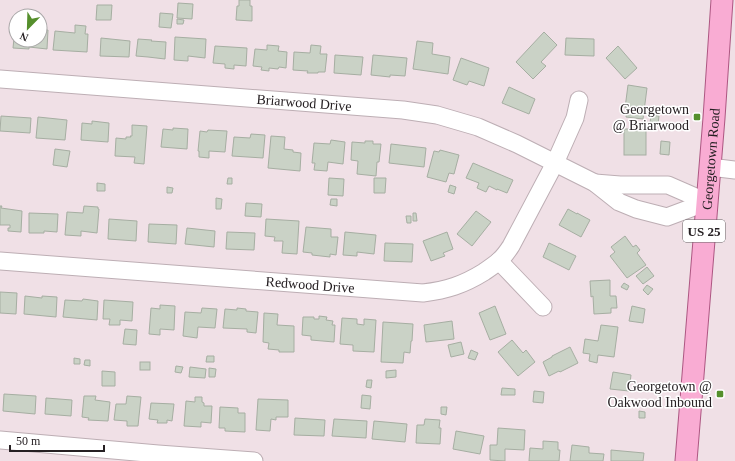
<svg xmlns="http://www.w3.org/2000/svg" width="735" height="461" font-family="Georgia,serif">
  <rect width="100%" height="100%" fill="#f0e0e6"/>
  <g fill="#cad2c6" stroke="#a6aea2">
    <path d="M239,0H250V6H252V21L236,20L237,6H239Z"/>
    <path d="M178,3L193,4L192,19L177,18Z"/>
    <path d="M97,5H112L111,20H96Z"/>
    <path d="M160,13L173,14L171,28L159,27Z"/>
    <path d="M177,19L184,20L183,24H177Z"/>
    <path d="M40,20H41L40,30H48L47,49L29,47V49L13,48L15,28H16V40H40Z"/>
    <path d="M75,25L86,26L85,34H88L87,52L53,50L55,31L75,33Z"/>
    <path d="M544,32L557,45L541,62L546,66L533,79L516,62Z"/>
    <path d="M175,37L206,39L205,58L188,56V61L174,60Z"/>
    <path d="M101,38L130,41L129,57L100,56Z"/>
    <path d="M566,38L594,39V56L565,55Z"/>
    <path d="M138,39L152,40L151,41L166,42L165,59L148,57L136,56Z"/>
    <path d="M417,41L433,43L432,54L450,57L448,74L413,69Z"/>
    <path d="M267,45L279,46L278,51L287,52L286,68L279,67L278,69L269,68V71L261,70L262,67L253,66L255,49L267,50Z"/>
    <path d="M311,45L321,46L320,54H327L325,72H318V73H307L308,71L293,70L294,52L310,53Z"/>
    <path d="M215,46L247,48L246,66L234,65V69L225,68V64L213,63Z"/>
    <path d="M618,46L637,68L625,79L606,58Z"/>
    <path d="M335,55L363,57L361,75L334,73Z"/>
    <path d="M373,55L407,58L405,76L390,75V77L371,75Z"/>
    <path d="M461,58L489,68L484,86L469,81L467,85L453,80Z"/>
    <path d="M628,85L647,88L643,119L626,117L627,108H625Z"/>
    <path d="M509,87L535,99L529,114L502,103Z"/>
    <path d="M651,115L659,116L658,124L650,123Z"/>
    <path d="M1,116L31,118L30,133L0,131Z"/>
    <path d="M38,117L67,120L65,140L36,138Z"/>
    <path d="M92,121L109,123L108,142L81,140L82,123L92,124Z"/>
    <path d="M132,125L147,126L144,164L134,163L135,157L115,156L116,138L126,139V137H131L130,136H132Z"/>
    <path d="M173,128L188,129L187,149L161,147L163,129L173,130Z"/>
    <rect x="624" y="129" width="22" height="26"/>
    <path d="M208,130L227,131L225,152L209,151V158L199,157V151H198L200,131L207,132Z"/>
    <path d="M251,134L265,135L263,158L232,156L234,137L250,138Z"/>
    <path d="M271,136L285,137L284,149L293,150V152L301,153L300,171L268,168Z"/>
    <path d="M331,140L345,142L343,164L328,162L327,171L314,170L315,163H312L314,143L330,144Z"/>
    <path d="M365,141H373V144H381L379,162H377L376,176L357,174L358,161L351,160L352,142L365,143Z"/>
    <path d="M661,141L670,142L669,155L660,154Z"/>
    <path d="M391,144L426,148L424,167L389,163Z"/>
    <path d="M55,149L70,151L67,167L53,165Z"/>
    <path d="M440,150L459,155L454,174L449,173L446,182L427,177L434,151L439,152Z"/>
    <path d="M473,163L513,180L507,193L497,189V190L489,186L486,192L477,188L479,183L466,178Z"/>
    <path d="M228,178H232V184H227Z"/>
    <path d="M329,178L344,179L343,196L328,195Z"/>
    <path d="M374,178H386L385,193H374Z"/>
    <path d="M97,183L105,184V191H97Z"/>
    <path d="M450,185L456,187L454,194L448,192Z"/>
    <path d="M167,187L173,188L172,193H167Z"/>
    <path d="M216,198L222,199L221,209H216Z"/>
    <path d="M331,199H337V206L330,205Z"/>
    <path d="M246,203L262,204L261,217L245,216Z"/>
    <path d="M0,206H2L1,208L22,211L21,232L8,231V228H10V225H0Z"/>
    <path d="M84,206L98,207V209H99L97,233L81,231V236L65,235L67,212L83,213Z"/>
    <path d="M568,209L577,214V213L590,220L581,237L559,225Z"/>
    <path d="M476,211L491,222L472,246L457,234Z"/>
    <path d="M29,213L58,214L57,232L44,231V233H29Z"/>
    <path d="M413,213H416L417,221H413Z"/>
    <path d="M406,216H411V223H407Z"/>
    <path d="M109,219L137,221L136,241L108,239Z"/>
    <path d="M266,219L299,221L297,254L282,253L283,241H274L275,237L265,236Z"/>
    <path d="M149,224L177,225L176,244L148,242Z"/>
    <path d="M306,227L331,229V237H338L336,255L330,254V257L312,255V253L303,252Z"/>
    <path d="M187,228L215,231L214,247L185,244Z"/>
    <path d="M227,232L255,233L254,250L226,249Z"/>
    <path d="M345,232L376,235L374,254L357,252V256L343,255Z"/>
    <path d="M447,232L453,249L443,253L445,256L431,261L423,241Z"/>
    <path d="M625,236L633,247L636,245L640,250L637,253L646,265L627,278L610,256L615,252L611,247Z"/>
    <path d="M385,243L413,244L412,262L384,261Z"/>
    <path d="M549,243L576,256L569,270L543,257Z"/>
    <path d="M647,267L654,276L643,284L636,276Z"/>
    <path d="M610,280V296H616L617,308H611V313L594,314L593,296L591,297L590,281Z"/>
    <path d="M624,283L629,286L627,290L621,287Z"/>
    <path d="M647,285L653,289L648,295L643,290Z"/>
    <path d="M0,292L17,293L16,314L0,313Z"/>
    <path d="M25,296L42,298V296L57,297L56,317L24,314Z"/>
    <path d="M83,299L98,301L97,320L63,317L65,300L82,301Z"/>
    <path d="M104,300L133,302L132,321L120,320V325H109L110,319H103Z"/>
    <path d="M160,305L175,306L174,330L160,329V335L149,334L151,308L160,309Z"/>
    <path d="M495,306L506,334L490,340L479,313Z"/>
    <path d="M632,306L645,309L643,323L629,321Z"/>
    <path d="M202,308L217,309L215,328L198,327L197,338L183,336L185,312L201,313Z"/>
    <path d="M237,308L246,309V311L258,312L256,333L247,332V329L223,328L225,309L237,310Z"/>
    <path d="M264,313L278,314L277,325L294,326V352H279V350L268,349L269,343L263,342Z"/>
    <path d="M319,316L327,317L326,320L333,321L332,325H335L334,342L311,340V336L302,335L303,317H314V319H319Z"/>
    <path d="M342,318L357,319V324L364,325V319L376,320L374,352L353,351V345L340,344Z"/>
    <path d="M452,321L454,339L426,342L424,325Z"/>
    <path d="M383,322L413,324L412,341H411L410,353L404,352L403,363L381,362Z"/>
    <path d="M601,325L618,327L614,357L598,355L597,363L589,361L590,354L583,353L585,339L598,341Z"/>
    <path d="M125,329L137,330L136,345L123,344Z"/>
    <path d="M512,340L523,353L526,350L535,362L518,376L498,352Z"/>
    <path d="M461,342L464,354L451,357L448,345Z"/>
    <path d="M570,347L578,363L560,372L559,371L549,376L543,362L552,357V356Z"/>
    <path d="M471,350L478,353L475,360L468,358Z"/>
    <path d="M207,356H214V362H206Z"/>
    <path d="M74,358L80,359V364H74Z"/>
    <path d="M85,360H90V366L84,365Z"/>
    <rect x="140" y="362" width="10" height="8"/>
    <path d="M176,366L183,367L181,373L175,372Z"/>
    <path d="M190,367L206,369L205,378L189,377Z"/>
    <path d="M209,368L216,369L215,377H209Z"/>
    <path d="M396,370V377L386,378V371Z"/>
    <path d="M102,371L115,372V386H102Z"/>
    <path d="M613,372L631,375L629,391L610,389Z"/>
    <path d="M367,380H372L371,388L366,387Z"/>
    <path d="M502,388L515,389V395H501Z"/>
    <path d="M534,391L544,392L543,403L533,402Z"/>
    <path d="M4,394L36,396L35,414L3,411Z"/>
    <path d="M362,395L371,396L370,409L361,408Z"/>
    <path d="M84,396H96L95,400L110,402L108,421L88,420L89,418L82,417Z"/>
    <path d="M127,396L141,397L138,426H127V421L114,420L116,404H126Z"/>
    <path d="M195,397H202V402L204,403V406H212L211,423L201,422V427L184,426L186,401L195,402Z"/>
    <path d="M46,398L72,400L71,416L45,414Z"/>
    <path d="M258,399L288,400V417H276V420L271,419L270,431L256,430Z"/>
    <path d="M151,403L174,404L172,421L167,420V423H157L158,420L149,419Z"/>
    <path d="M220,407L238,408V413H245V432L225,431V428H219Z"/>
    <path d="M441,407H447L446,415L441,414Z"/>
    <path d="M639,411L645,412V418H639Z"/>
    <path d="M295,418L325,420L324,436L294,435Z"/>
    <path d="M334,419L367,421L366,438L332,436Z"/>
    <path d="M425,419L440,420L439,428H441L440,444L416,443L417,425H424Z"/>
    <path d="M374,421L407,424L405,442L372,439Z"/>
    <path d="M498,428L525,430L524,450L505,449V461L490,460V445H497Z"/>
    <path d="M456,431L484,436L480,454L453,449Z"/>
    <path d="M543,441L558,442V450H560L559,461H529L530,448L543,449Z"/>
    <path d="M572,445L589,447V453L604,454L603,461H570Z"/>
    <path d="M611,450L644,453L643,461H611Z"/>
  </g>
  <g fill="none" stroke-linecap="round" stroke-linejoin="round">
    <defs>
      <g id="minor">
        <path id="s1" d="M0,79L403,110L437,115L478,127L517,144L595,183L619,202L636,209L667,217L707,202"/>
        <path d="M710,167L735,170"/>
        <path d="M595,183L620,185H668L707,202"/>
        <path id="s2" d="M0,261L423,293C447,290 463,285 484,272C497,263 502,260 511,246L555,163L575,118L579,100"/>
        <path d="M499,261L543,307"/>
        <path d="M0,440L158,454L254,461"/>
      </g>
      <g id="major">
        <path id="s3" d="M686,461L714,118L722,0"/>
      </g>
    </defs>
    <use href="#minor" stroke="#bdaeb4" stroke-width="19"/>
    <use href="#major" stroke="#ad5782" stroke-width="23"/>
    <use href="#minor" stroke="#fff" stroke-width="17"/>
    <use href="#major" stroke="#f9acd3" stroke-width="21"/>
  </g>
  <g fill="#558f2c" stroke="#fff" stroke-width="1.5">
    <rect x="693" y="113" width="8" height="8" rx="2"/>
    <rect x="716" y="390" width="8" height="8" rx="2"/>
  </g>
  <g text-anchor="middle" stroke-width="3" stroke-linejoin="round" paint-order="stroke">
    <rect fill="#fff" stroke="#676365" stroke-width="1" x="683" y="220" width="42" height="22" rx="3"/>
    <g font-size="13" font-weight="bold" fill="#262023">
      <text x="704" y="236">US 25</text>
    </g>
    <g font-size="14" fill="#262023" stroke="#fff">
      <text dy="5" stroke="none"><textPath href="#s1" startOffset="305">Briarwood Drive</textPath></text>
      <text dy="5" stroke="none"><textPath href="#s3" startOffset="303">Georgetown Road</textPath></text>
      <text dy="5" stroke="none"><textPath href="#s2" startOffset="311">Redwood Drive</textPath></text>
    </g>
    <g font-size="14" fill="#262023" stroke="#fff" text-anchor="end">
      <text x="689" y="114">Georgetown<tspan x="689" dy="16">@ Briarwood</tspan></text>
      <text x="712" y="391">Georgetown @<tspan x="712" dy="16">Oakwood Inbound</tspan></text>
    </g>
  </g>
  <g transform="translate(28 28) rotate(203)"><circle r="19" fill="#ffffff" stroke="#a8a6a7"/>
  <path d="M0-3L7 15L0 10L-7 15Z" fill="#558f2c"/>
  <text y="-6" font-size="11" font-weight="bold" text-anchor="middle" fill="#262023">N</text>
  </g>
  <path d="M10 445v6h94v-6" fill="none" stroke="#262023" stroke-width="2"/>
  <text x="16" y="445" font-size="12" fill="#262023" stroke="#ffffff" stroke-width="3" paint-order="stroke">50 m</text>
</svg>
